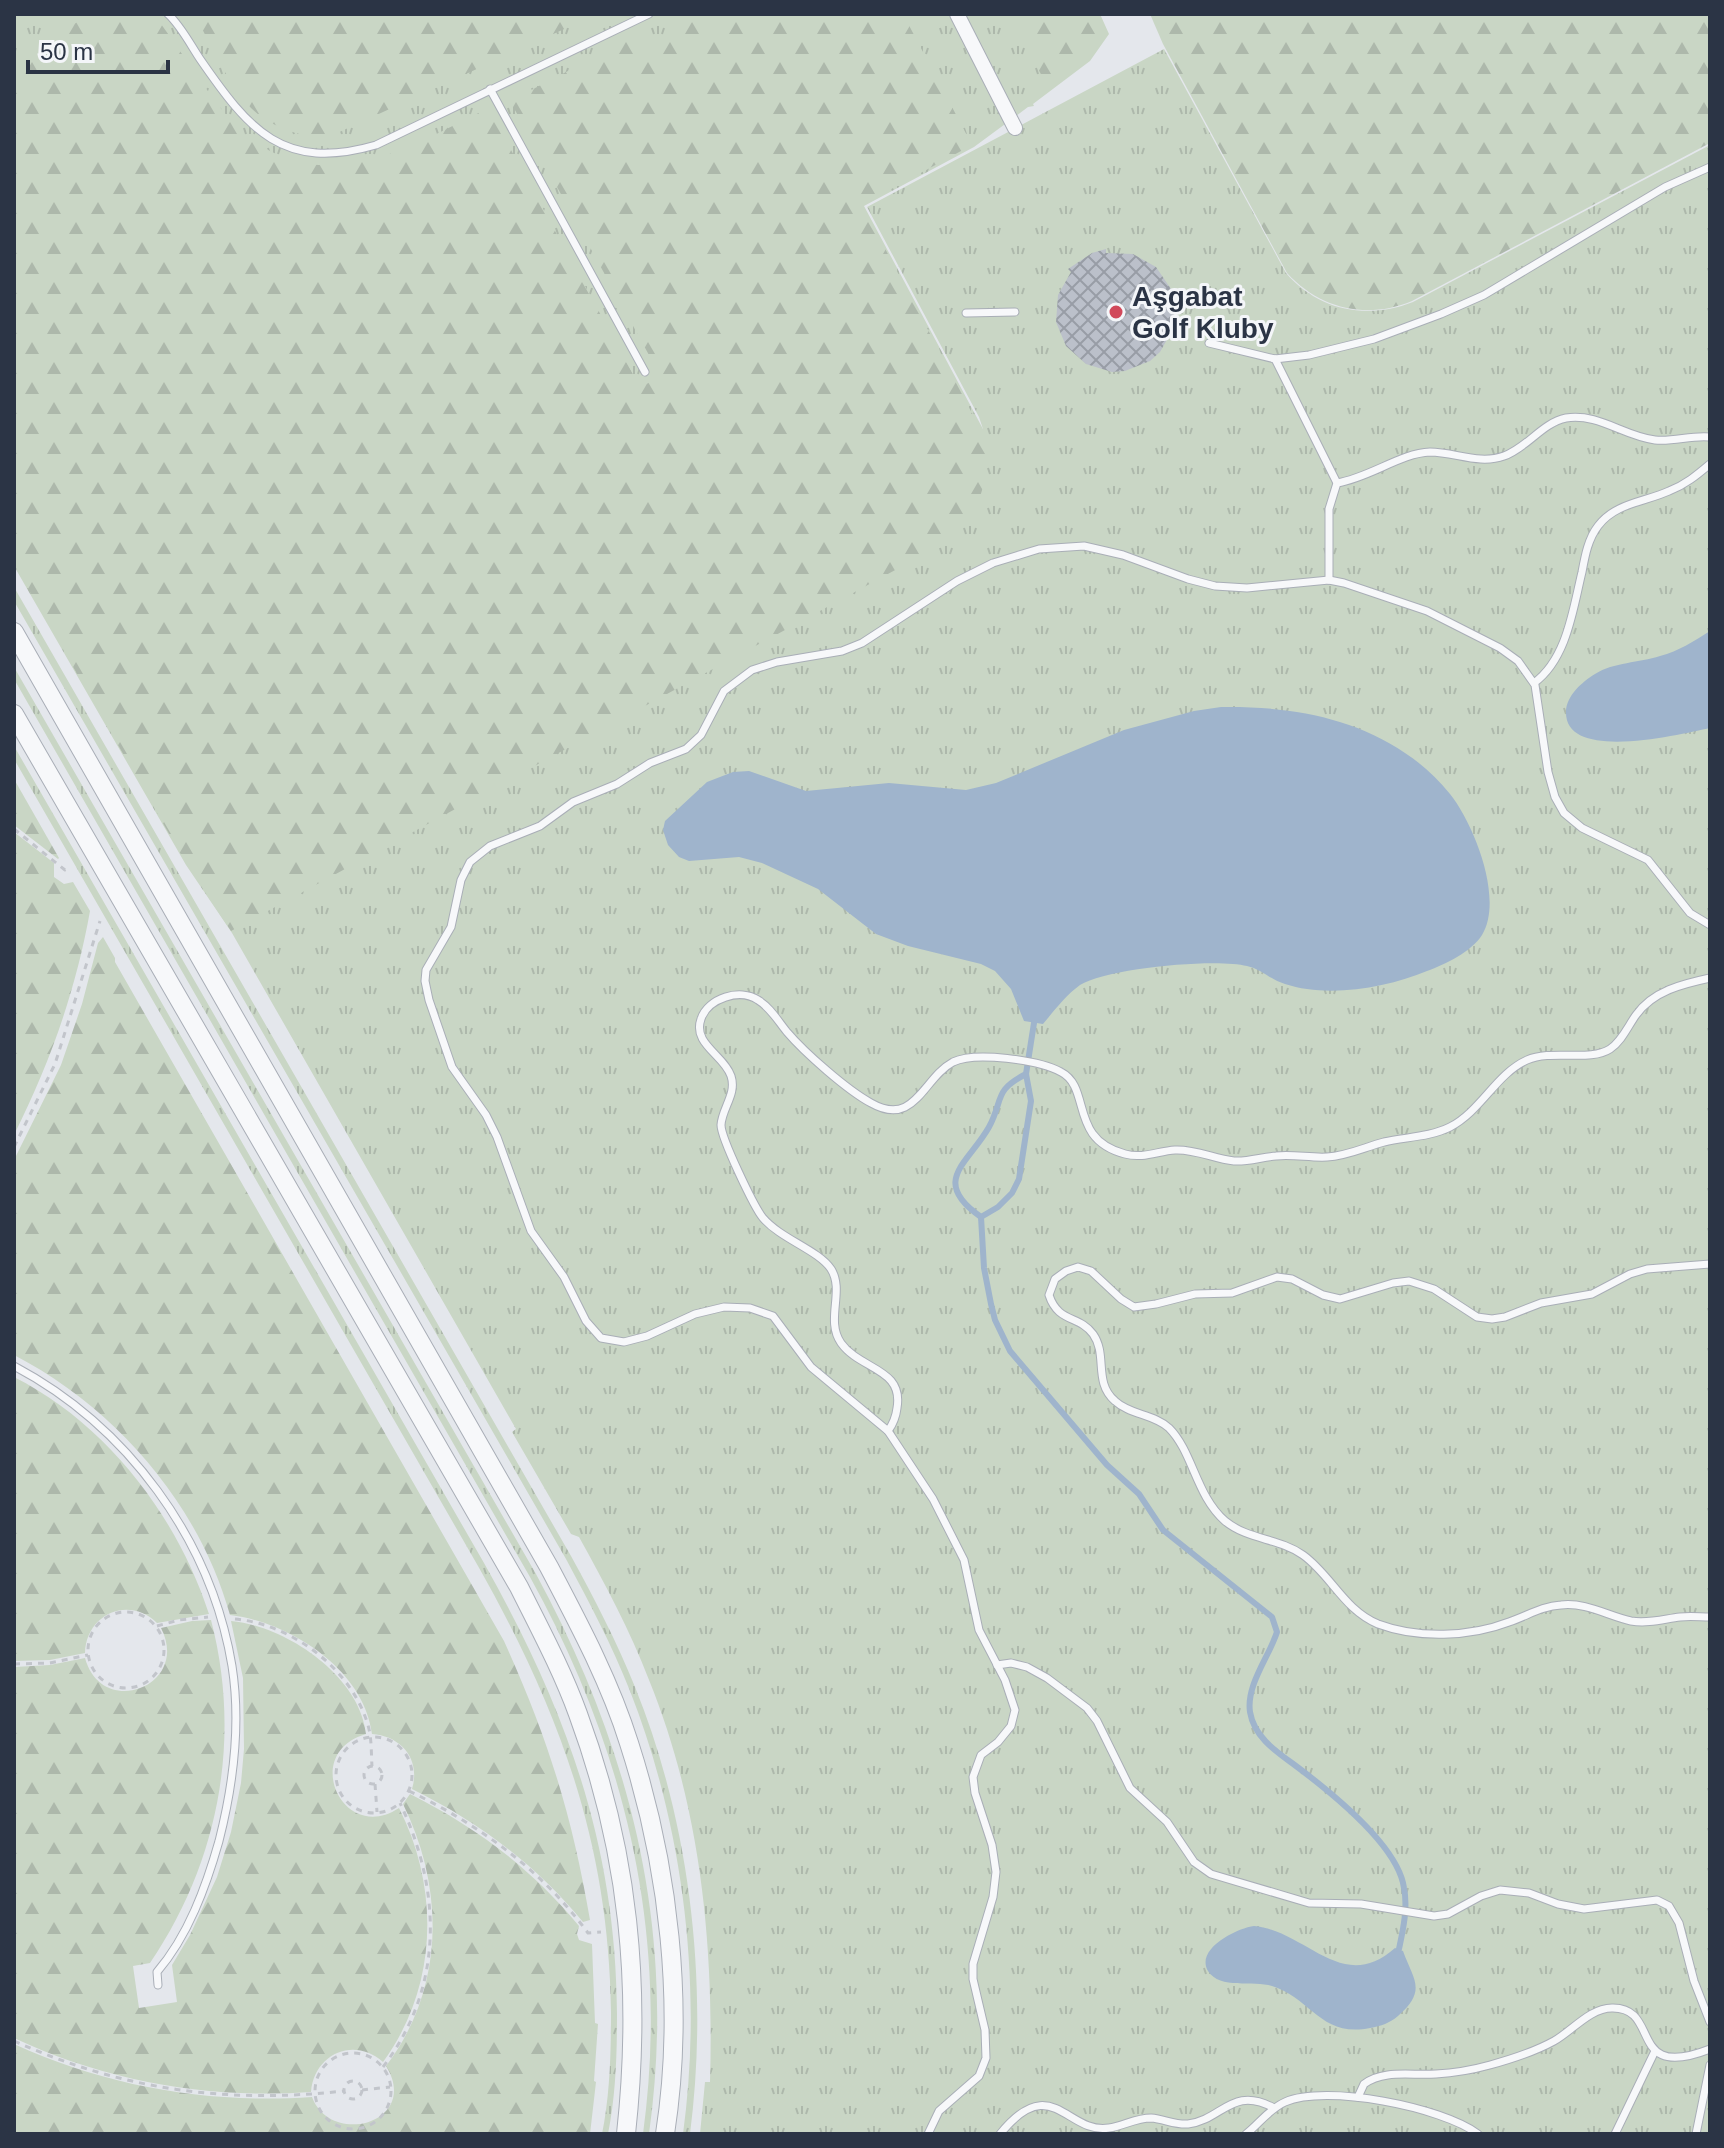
<svg xmlns="http://www.w3.org/2000/svg" width="1724" height="2148" font-family="Helvetica,sans-serif">
  <defs>
    <pattern id="grass-tufts" width="24" height="20" patternUnits="userSpaceOnUse" patternTransform="scale(2)"><rect width="24" height="20" fill="#c9d6c5"/><path d="M3 7l-1-3M5 7V3M7 7l1-3M15 17l-1-3M17 17v-4M19 17l1-3" fill="none" stroke="#adb8ab"/></pattern>
    <pattern id="forest-firs" width="22" height="20" patternUnits="userSpaceOnUse" patternTransform="scale(2)"><rect width="22" height="20" fill="#c9d6c5"/><path d="M5 1l3.5 6h-7zM16 11l3.5 6h-7z" fill="#adb8ab"/></pattern>
    <pattern id="building-cross-hatch" width="8" height="8" patternUnits="userSpaceOnUse" patternTransform="scale(2)"><rect width="8" height="8" fill="#bbc0ca"/><path d="M0 0l8 8M0 8l8-8" fill="none" stroke="#989da6"/></pattern>
  </defs>
  <rect width="100%" height="100%" fill="#e4e7ec"/>
  <g fill="url(#grass-tufts)">
    <path d="M14,14H1100L1109,34L1090,61L1033,104L1034,106L1028,107L974,147L864,206L983,429L979,417L867,207L1164,49L1286,273C1319,311 1367,320 1413,302L1710,145V2134H700L705,2082H710C714,1945 701,1808 649,1680C630,1630 605,1584 579,1537L571,1534L512,1432L516,1429L232,933L186,865L14,566Z"/>
    <path d="M14,587L571,1556C594,1598 617,1642 635,1687C691,1825 709,1987 690,2134H683C703,1987 684,1828 630,1691C612,1645 589,1602 566,1559L14,601Z"/>
    <path d="M14,667L536,1574C632,1752 677,1932 649,2134H643C670,1935 626,1751 530,1577L14,679Z"/>
    <path d="M14,746L484,1563C566,1709 616,1844 617,2013C617,2053 616,2094 608,2134H602C610,2095 611,2052 611,2012C609,1844 560,1711 478,1566L14,759Z"/>
  </g>
  <g fill="url(#forest-firs)">
    <path d="M92,14H150L161,24C185,57 207,93 233,123C244,136 257,144 272,152C347,189 417,142 485,110L493,117L640,387L661,377L510,101L628,40L654,39L710,14H903L972,145L862,205L983,434C993,480 979,516 943,544L231,931L187,865L14,564V57Z"/>
    <path d="M194,14H597L322,140C302,135 281,130 263,118C233,98 212,45 194,14Z"/>
    <path d="M1009,14H1091L1101,34L1084,56L1044,80Z"/>
    <path d="M1150,14H1710V143L1412,301C1367,320 1320,309 1287,273L1163,44Z"/>
    <path d="M14,779L59,858L58,859L14,825Z"/>
    <path d="M14,832L54,863V877L64,884L73,882L90,911C76,990 50,1063 14,1135Z"/>
    <path d="M103,937L115,958V962L504,1641C548,1738 572,1815 590,1920L583,1922C536,1865 479,1822 412,1789C421,1759 401,1736 372,1734C364,1669 289,1622 230,1615C199,1504 116,1408 14,1355V1160L61,1065L82,1004L98,943Z"/>
    <path d="M14,1377C107,1424 177,1516 209,1614L157,1623C129,1595 86,1614 85,1653L50,1660L14,1661Z"/>
    <path d="M211,1620C242,1738 219,1862 150,1963L133,1966L139,2008L177,2002L172,1965L190,1935L217,1877L231,1832L241,1783L244,1749L243,1678L231,1621C286,1626 360,1676 366,1734C300,1753 343,1845 399,1808C440,1889 438,1987 383,2062C354,2036 314,2054 311,2092C208,2099 108,2082 14,2038V1667L50,1665L85,1658C102,1720 191,1686 161,1628L192,1621Z"/>
    <path d="M410,1794C476,1827 532,1869 579,1926L577,1934L579,1940L592,1944L595,2023L598,2024L594,2081L596,2082L590,2134H14V2044C109,2087 208,2104 312,2097C331,2148 421,2122 386,2066C445,1988 445,1889 403,1804Z"/>
  </g>
  <g fill="#9fb4cc">
    <path d="M1710,631V728C1681,734 1565,763 1566,712C1566,696 1582,682 1595,674C1614,662 1639,663 1660,656C1679,651 1694,641 1710,631Z"/>
    <path d="M1221,707C1284,706 1352,716 1405,753C1422,764 1437,778 1450,794C1474,824 1504,899 1482,935C1471,952 1446,964 1427,971C1387,988 1327,998 1285,984C1271,980 1261,969 1247,966C1216,958 1107,968 1080,985C1066,995 1054,1011 1043,1024L1024,1021L1011,989L995,971L981,964L908,946L876,934L818,889L762,863L739,857L689,861L679,857L668,845L663,830L665,821L707,782L733,772L749,771L806,791L889,783L966,790L996,783L1124,730L1194,711Z"/>
    <path d="M1254,1926C1307,1931 1342,1995 1395,1948L1403,1951C1414,1981 1427,1990 1398,2016C1390,2023 1381,2026 1370,2028C1321,2038 1311,1998 1272,1986C1253,1980 1220,1990 1208,1971C1195,1949 1237,1928 1254,1926Z"/>
  </g>
  <g fill="none" stroke-linecap="round" stroke-linejoin="round">
    <g stroke="#9fb4cc" stroke-width="6">
      <path d="M1034,1023L1026,1074L1031,1101L1019,1179L1012,1193L998,1207L981,1217L984,1268L991,1304L995,1320L1010,1351L1107,1465L1139,1494L1163,1530L1272,1617L1277,1632C1269,1657 1246,1685 1250,1712C1254,1736 1274,1750 1292,1763C1327,1789 1398,1844 1404,1888C1408,1908 1403,1930 1399,1949"/>
      <path d="M981,1217C929,1181 969,1163 989,1127C1004,1099 993,1091 1026,1074"/>
    </g>
  </g>
  <path fill="url(#building-cross-hatch)" d="M1106,249V253L1133,254L1156,267L1171,289L1175,302L1173,329L1160,352L1150,361L1125,371L1112,372L1086,364L1066,346L1056,322L1058,295L1071,272L1068,269L1092,253Z"/>
  <g fill="none" stroke-linecap="round" stroke-linejoin="round">
    <defs>
      <g id="service">
        <path d="M168,14C181,26 190,44 200,59C249,130 283,172 376,145L649,14"/>
        <path d="M490,89L645,372"/>
        <path d="M966,313L1015,312"/>
        <path d="M1209,343L1275,359L1309,355L1374,339L1441,314L1484,295L1665,187L1710,167"/>
        <path d="M1275,359L1337,483L1329,509V580"/>
        <path d="M1337,483C1369,478 1401,453 1430,452C1455,452 1479,465 1504,456C1527,448 1542,423 1566,418C1599,413 1623,436 1655,440C1674,442 1691,435 1710,437"/>
        <path d="M1534,683C1567,659 1573,609 1582,572C1585,556 1588,539 1598,526C1615,503 1645,502 1669,491C1685,485 1697,475 1710,464"/>
        <path d="M1710,1264L1647,1269L1630,1274L1592,1294L1541,1303L1505,1317L1492,1319L1477,1317L1434,1289L1409,1281L1393,1283L1340,1299L1323,1295L1292,1279L1277,1277L1232,1293L1195,1294L1156,1304L1134,1307L1121,1299L1091,1271L1078,1267L1066,1271L1055,1279L1049,1295C1058,1323 1079,1315 1093,1334C1108,1355 1093,1382 1115,1401C1130,1415 1154,1414 1169,1428C1193,1452 1196,1496 1225,1521C1248,1540 1279,1538 1303,1555C1331,1575 1344,1610 1378,1624C1418,1639 1470,1637 1509,1622C1527,1616 1542,1606 1561,1605C1586,1602 1608,1616 1631,1621C1648,1624 1664,1619 1680,1617C1690,1616 1700,1617 1710,1617"/>
        <path d="M14,1366C127,1426 211,1539 232,1666C241,1723 233,1786 219,1841C206,1887 188,1936 157,1972L158,1985"/>
        <path d="M888,1431C893,1424 896,1417 897,1408C904,1368 860,1370 841,1343C825,1320 845,1291 831,1269C818,1250 781,1239 763,1218C754,1207 721,1138 721,1125C722,1108 737,1094 731,1076C724,1055 692,1044 701,1019C708,998 740,988 758,1000C770,1007 778,1021 787,1032C805,1053 847,1090 871,1103C915,1128 923,1078 953,1062C975,1051 1039,1060 1061,1072C1092,1088 1068,1139 1125,1154C1143,1159 1158,1151 1175,1150C1196,1149 1214,1159 1234,1161C1248,1162 1262,1157 1276,1156C1293,1154 1310,1158 1327,1157C1347,1156 1365,1147 1384,1142C1406,1137 1430,1137 1450,1127C1481,1111 1496,1074 1527,1060C1552,1049 1590,1062 1610,1049C1622,1041 1628,1026 1636,1015C1653,991 1682,984 1710,978"/>
        <path d="M997,1665L1011,1663L1027,1667L1047,1678L1087,1708L1097,1721L1130,1788L1167,1822L1194,1862L1211,1874L1309,1903L1361,1904L1434,1916L1448,1914L1481,1896L1500,1890L1529,1893L1558,1904L1584,1909L1657,1900L1669,1906L1679,1923L1694,1981L1710,2022"/>
        <path d="M1358,2097L1364,2084C1384,2069 1412,2076 1436,2074C1454,2073 1472,2070 1490,2065C1512,2059 1534,2052 1554,2041C1572,2031 1590,2008 1612,2008C1662,2007 1626,2082 1710,2049"/>
        <path d="M928,2134L939,2111L979,2076L986,2058L985,2030L973,1979V1964L993,1897L996,1872L992,1845L975,1793L973,1777L981,1755L998,1742L1011,1726L1015,1710L1005,1680L979,1630L964,1560L933,1499L888,1431L811,1367L773,1316L750,1308L724,1307L695,1314L647,1336L624,1342L601,1338L586,1321L564,1277L531,1231L497,1137L486,1115L452,1067L429,1000L425,981L426,970L451,927L461,880L470,862L490,846L540,826L573,802L617,784L650,763L686,749L701,735L724,691L752,670L777,662L842,651L862,643L957,581L993,563L1039,549L1084,546L1123,555L1188,579L1215,586L1247,588L1329,580L1344,583L1427,611L1500,648L1518,661L1535,685L1548,772L1555,797L1564,813L1582,828L1648,860L1690,913L1710,925"/>
        <path d="M1000,2134C1052,2070 1067,2135 1109,2128C1123,2126 1136,2118 1151,2118C1164,2119 1175,2125 1188,2124C1222,2120 1232,2085 1274,2108"/>
        <path d="M1246,2134C1259,2124 1269,2109 1285,2102C1326,2084 1442,2107 1478,2134"/>
        <path d="M1615,2134L1655,2051"/>
        <path d="M1696,2134L1710,2065"/>
      </g>
      <path id="minor" d="M957,14L1015,128"/>
      <g id="tertiary">
        <path d="M14,632L549,1567C579,1624 610,1682 629,1743C669,1867 685,2006 665,2134"/>
        <path d="M14,714L519,1587C540,1629 562,1670 578,1714C629,1852 642,1988 626,2134"/>
      </g>
    </defs>
    <use href="#service" stroke="#a9aeb7" stroke-width="9"/>
    <use href="#minor" stroke="#a9aeb7" stroke-width="16"/>
    <use href="#tertiary" stroke="#a9aeb7" stroke-width="20"/>
    <g stroke="#c2c5cb" stroke-width="3" stroke-dasharray="6 6" stroke-linecap="butt">
      <path d="M14,829L65,870L69,868"/>
      <path d="M14,1147L55,1064L100,921"/>
      <circle cx="126" cy="1650" r="38"/>
      <path d="M235,1619C291,1624 350,1668 367,1722C372,1736 371,1752 372,1766"/>
      <path d="M157,1626L179,1620L208,1617"/>
      <path d="M14,1664L50,1663L88,1655"/>
      <circle cx="374" cy="1775" r="38"/>
      <circle cx="373" cy="1775" r="9"/>
      <path d="M375,1784L377,1812"/>
      <path d="M409,1791C478,1824 542,1870 588,1933L601,1932"/>
      <path d="M14,2041C123,2090 226,2104 344,2091"/>
      <circle cx="353" cy="2091" r="38"/>
      <path d="M383,2067C444,1987 442,1891 400,1803"/>
      <circle cx="353" cy="2090" r="9"/>
      <path d="M362,2090L390,2087"/>
    </g>
    <use href="#service" stroke="#f7f8fa" stroke-width="7"/>
    <use href="#minor" stroke="#f7f8fa" stroke-width="14"/>
    <use href="#tertiary" stroke="#f7f8fa" stroke-width="18"/>
  </g>
  <circle fill="#d1495b" stroke="#f4f6f9" stroke-width="3" cx="1116" cy="312" r="8"/>
  <g text-anchor="middle" stroke-width="6" stroke-linejoin="round" paint-order="stroke">
    <g font-size="28" font-weight="bold" fill="#2b3445" stroke="#f4f6f9" text-anchor="start">
      <text x="1132" y="306">Aşgabat<tspan x="1132" dy="32">Golf Kluby</tspan></text>
    </g>
  </g>
  <rect width="1724" height="2148" fill="none" stroke="#2b3445" stroke-width="32"/>
  <path d="M28 60v12h140v-12" fill="none" stroke="#2b3445" stroke-width="4"/>
  <text x="40" y="60" font-size="24" fill="#2b3445" stroke="#f4f6f9" stroke-width="6" paint-order="stroke">50 m</text>
</svg>
